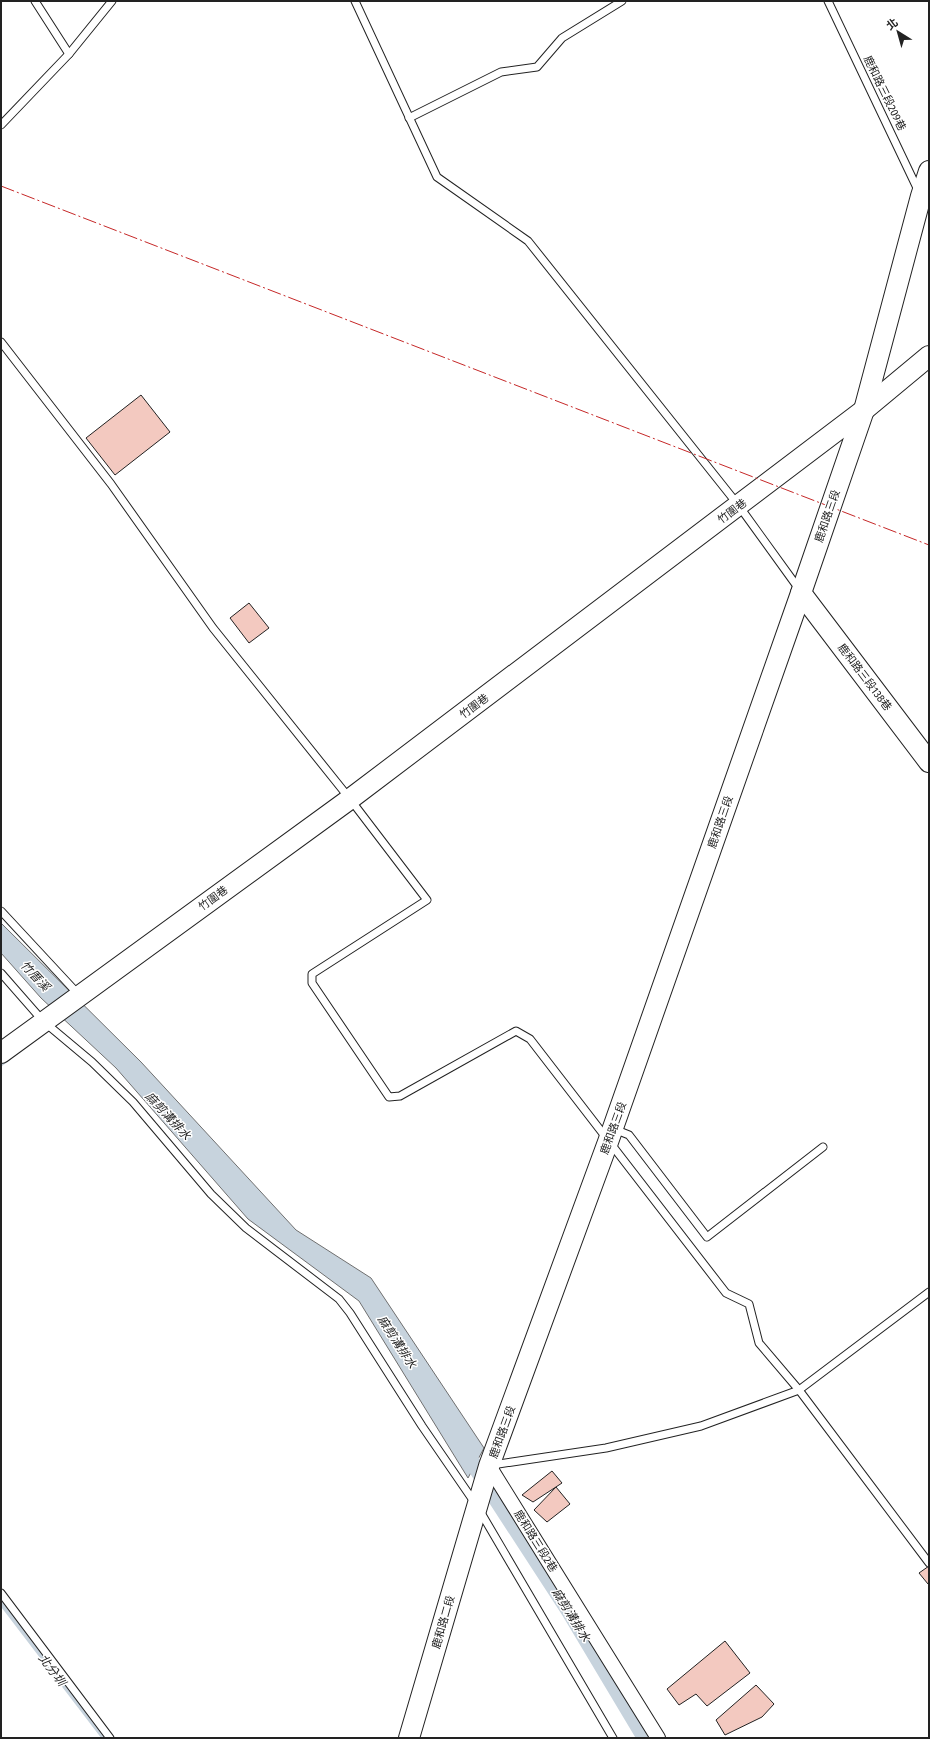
<svg xmlns="http://www.w3.org/2000/svg" width="930" height="1739" font-family="'Fira Sans Condensed','Noto Sans TC',sans-serif">
  <rect width="100%" height="100%" fill="#fff"/>
  <path fill="#c7d3dd" stroke="#6f6f6f" d="M1,923L141,1062L296,1230L371,1278L484,1448L468,1478L359,1301L248,1219L116,1068L41,998L1,953Z"/>
  <g fill="none" stroke-linecap="round" stroke-linejoin="round">
    <g stroke="#c7d3dd" stroke-width="4.5">
      <path d="M1,1064L8,1059"/>
      <path d="M1,1603L104,1738"/>
    </g>
    <path stroke="#c7d3dd" stroke-width="16" d="M463,1448L569,1611L645,1738"/>
  </g>
  <g fill="#f3c9c0" stroke="#222">
    <path d="M141,395L170,432L115,475L86,438Z"/>
    <path d="M249,603L269,628L249,643L230,618Z"/>
    <path d="M552,1471L562,1483L533,1502L522,1495Z"/>
    <path d="M556,1487L570,1504L547,1522L534,1510Z"/>
    <path d="M929,1566V1584H928L919,1573Z"/>
    <path d="M725,1641L750,1673L707,1706L696,1694L679,1705L667,1689Z"/>
    <path d="M756,1685L774,1704L762,1717L725,1735L716,1720Z"/>
  </g>
  <g fill="none" stroke-linecap="round" stroke-linejoin="round">
    <defs>
      <g id="lane">
        <path d="M35,1L69,54"/>
        <path d="M355,1L437,177L528,241L739,506L799,589"/>
        <path d="M828,1L918,190"/>
        <path d="M409,118L501,72L537,67L562,38L622,1"/>
        <path d="M1,125L69,54L112,1"/>
        <path d="M1,342L111,484L213,628L350,799L427,900L312,974V983L389,1097L400,1096L516,1031L530,1039L726,1293L749,1304L759,1343L799,1390L929,1563"/>
        <path d="M1,911L79,995"/>
        <path d="M1,973L43,1021L92,1062L133,1102L211,1194L246,1228L339,1299L350,1313L422,1426L477,1506L613,1738"/>
        <path d="M614,1129L629,1135L707,1237L823,1147"/>
        <path d="M492,1465L606,1448L701,1426L799,1390L929,1292"/>
        <path d="M1,1593L110,1738"/>
      </g>
      <path id="street" d="M489,1466L658,1738"/>
      <g id="secondary">
        <path d="M801,593L929,762"/>
        <path d="M1,1053L350,799L864,410L929,356"/>
        <path d="M409,1738L489,1466L608,1142L801,593L864,410L921,196L929,171"/>
      </g>
    </defs>
    <use href="#lane" stroke="#222" stroke-width="9"/>
    <use href="#street" stroke="#222" stroke-width="16"/>
    <use href="#secondary" stroke="#222" stroke-width="22"/>
    <use href="#lane" stroke="#fff" stroke-width="7"/>
    <use href="#street" stroke="#fff" stroke-width="14"/>
    <use href="#secondary" stroke="#fff" stroke-width="20"/>
    <path stroke="#c62828" stroke-width="1" stroke-dasharray="14 3 2 3" stroke-linecap="butt" d="M1,186L929,545"/>
  </g>
  <g text-anchor="middle" stroke-width="3" stroke-linejoin="round" paint-order="stroke">
    <g font-size="11" fill="#222" stroke="#fff">
      <text transform="translate(885 93) rotate(64)" y="4">鹿和路三段209巷</text>
      <text transform="translate(732 511) rotate(-37)" y="4">竹圍巷</text>
      <text transform="translate(827 516) rotate(-71)" y="4">鹿和路三段</text>
      <text transform="translate(865 677) rotate(53)" y="4">鹿和路三段138巷</text>
      <text transform="translate(474 706) rotate(-37)" y="4">竹圍巷</text>
      <text transform="translate(720 822) rotate(-71)" y="4">鹿和路三段</text>
      <text transform="translate(213 898) rotate(-36)" y="4">竹圍巷</text>
      <text transform="translate(613 1128) rotate(-70)" y="4">鹿和路三段</text>
      <text transform="translate(502 1432) rotate(-70)" y="4">鹿和路三段</text>
      <text transform="translate(536 1541) rotate(58)" y="4">鹿和路三段2巷</text>
      <text transform="translate(443 1622) rotate(-74)" y="4">鹿和路二段</text>
    </g>
    <g font-size="12" font-style="italic" fill="#222" stroke="#fff">
      <text transform="translate(35 976) rotate(47)" y="4">竹厝溪</text>
      <text transform="translate(168 1116) rotate(47)" y="4">麻剪溝排水</text>
      <text transform="translate(397 1342) rotate(57)" y="4">麻剪溝排水</text>
      <text transform="translate(571 1615) rotate(58)" y="4">麻剪溝排水</text>
      <text transform="translate(52 1670) rotate(53)" y="4">北分圳</text>
    </g>
  </g>
  <rect width="930" height="1739" fill="none" stroke="#222222" stroke-width="4"/>
  <g transform="translate(898 32) rotate(323)" stroke="#ffffff" stroke-width="3" paint-order="stroke">
  <path d="M0-3L7 15L0 10L-7 15Z" fill="#222222"/>
  <text y="-6" font-size="11" font-weight="bold" text-anchor="middle" fill="#222222">北</text>
  </g>
</svg>
